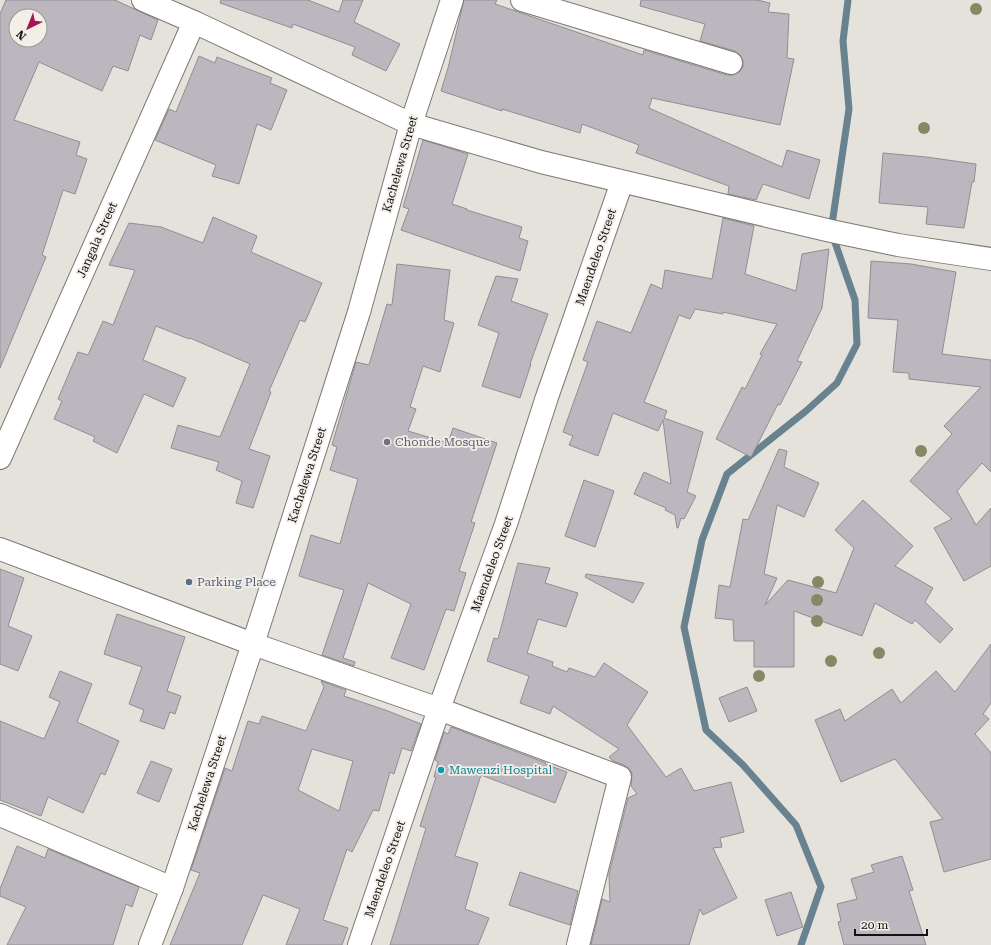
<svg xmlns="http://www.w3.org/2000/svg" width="991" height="945" font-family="'Roboto Serif',serif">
  <rect width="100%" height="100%" fill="#e5e2db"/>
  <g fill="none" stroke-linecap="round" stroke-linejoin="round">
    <path stroke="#68828f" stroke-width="7" d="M801,945L821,887L796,825L743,765L706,730L684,627L702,540L727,474L806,411L837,383L857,344L855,300L831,231L849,109L843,41L848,0"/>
  </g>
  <g fill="#bcb7be" stroke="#918d93" fill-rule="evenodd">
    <path d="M6,0H115L158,20L151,40L140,35L128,71L113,66L102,91L39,62L14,120L80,142L76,155L87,159L75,194L63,190L42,255L46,257L0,368V14ZM16,16H40V40H16Z"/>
    <path d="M221,0H308L339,12L343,0H363L354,22L400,44L386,71L352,55L355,47L293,24L292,28L220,3Z"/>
    <path d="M464,0H497L495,4L643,55L644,50L727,75H733L739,72L743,67V61L740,55L735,51L700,41L705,24L640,6L641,0H757L770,3L768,12L789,14L787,58L794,59L780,125L652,98L649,108L782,167L787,150L820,160L809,199L763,184L756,200L728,194L729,186L636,153L639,145L582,124L580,133L502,109V111L441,91L448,68Z"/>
    <path d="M199,56L215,63L217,57L272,78L270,83L287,90L271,130L257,124L239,184L212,176L216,165L155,140L169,109L176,112Z"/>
    <path d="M423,140L468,154L452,204L467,209V210L522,227L519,238L528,241L520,271L401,230L409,209L403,207Z"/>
    <path d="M883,153L926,157L976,164L974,182H972L964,228L926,224L928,207L879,203Z"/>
    <path d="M213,217L257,236L251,252L322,283L305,322L300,320L269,391L271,392L249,449L270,456L253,508L236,503L242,481L216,470L219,462L171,448L178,425L220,437L250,364L190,338L189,339L156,326L143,360L186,378L173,407L144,394L117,453L93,441L95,437L54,419L62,401L58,399L78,352L88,355L103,321L113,325L135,270L109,265L129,223L161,227L203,243Z"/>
    <path d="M723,218L754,226L745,274L796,291L802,254L829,249L822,308L797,361L802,362L780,405L778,404L751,457L716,439L742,387L745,389L762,355L760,354L777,324L723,312V314L695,309L690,319L679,315L644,402L667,411L664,418L703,432L687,492L696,496L684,519L681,518L678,528H677L675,515L665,510L666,508L634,494L644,472L671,484L663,420L658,431L613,413L598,456L569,445L573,436L563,432L588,362L583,360L597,321L631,333L651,284L662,289L665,270L712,279Z"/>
    <path d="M871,261L911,264L956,272L942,354L991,360V472L982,463L957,491L976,525L991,508V566L964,581L934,528L952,519L910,481L952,434L944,426L981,387L909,379V373L893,372L898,320L868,318Z"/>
    <path d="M397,264L450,270L444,320L454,323L440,372L423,366L410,407L416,409L408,431L448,443L453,428L497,443L471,522L475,523L459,571L466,573L454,611L446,609L424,670L391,658L411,604L368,583L343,658L355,662L354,666L322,655L344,590L299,576L311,535L340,544L358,479L330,470L337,447L332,445L356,362L369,365L387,304L392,305Z"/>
    <path d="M496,276L518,279L511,301L548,314L530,364H531L520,398L482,386L499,333L478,325Z"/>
    <path d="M779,449L787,451L784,467L819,483L804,517L777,505L764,574L777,578L765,605L788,580L836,593L854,548L835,530L863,500L913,546L895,566L933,588L925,602L953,629L940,643L915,620L912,624L875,603L862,636L794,611V667H754V641H734L733,620L715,618L719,585L730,587L743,519L748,520Z"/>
    <path d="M584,480L614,491L595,547L565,536Z"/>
    <path d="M518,563L550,568L545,583L578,593L566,627L538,619L527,653L553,662L552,666L567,672L569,668L595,677L604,663L648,692L627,725L666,777L681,768L694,791L731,782L744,832L720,838L722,847L713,848L737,898L703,915L700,909L689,945H591L602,899L610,902L609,874L628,798L637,794L631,786L632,774L630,769L624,765L613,761L609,757L619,749L553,706L550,714L520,703L529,676L487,661L494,638L498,639Z"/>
    <path d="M0,569L24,578L8,626L32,636L18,671L0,664Z"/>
    <path d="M586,574L644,583L633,603L585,577Z"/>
    <path d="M117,614L185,637L167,691L181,696L175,714L170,712L164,729L140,721L144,710L129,704L142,667L104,654Z"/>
    <path d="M991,644V703L983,714L989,719L975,734L991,753V859L944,872L930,822L943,819L895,759L841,782L815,720L840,709L845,721L892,689L901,703L936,671L955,692Z"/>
    <path d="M60,671L92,684L77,722L119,741L105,775L101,773L83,813L48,797L41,816L0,800V721L44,739L60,702L49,697Z"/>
    <path d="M321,681L346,690L344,696L388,711L421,724L411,751L402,748L394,774L390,772L379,811L373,810L352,852L347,849L323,920L348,928L342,945H286L300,909L263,895L242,945H170L200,873L191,870L225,768L232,771L248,721L259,724L262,716L306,731L324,687ZM312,749L353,761L339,811L298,790Z"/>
    <path d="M747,687L757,711L729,722L719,698Z"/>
    <path d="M451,727L546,763L545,764L567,772L555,803L481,775L455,856L478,863L465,909L489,918L478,945H390L426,828L420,826L436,777H434L438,762L435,760L444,732L448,734Z"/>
    <path d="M151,761L172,769L159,802L137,793Z"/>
    <path d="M17,846L45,858L48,849L139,887L132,907L126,904L113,945H7L26,907L0,896V889Z"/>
    <path d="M902,856L913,890L909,891L926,945H844L838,922L841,921L837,904L857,899L851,879L874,872L871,865Z"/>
    <path d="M520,872L578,891L570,925L509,905Z"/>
    <path d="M791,892L803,927L777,936L765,900Z"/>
  </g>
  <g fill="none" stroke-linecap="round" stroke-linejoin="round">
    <defs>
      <g id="minor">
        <path d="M143,0L194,22L411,124L541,162L831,231L898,245L991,259"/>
        <path d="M522,0L731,63"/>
        <path d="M0,458L194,22"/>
        <path d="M0,549L253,644L439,709L620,777L578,945"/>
        <path d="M0,815L172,888"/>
        <path d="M150,945L172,888L253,644L359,312L411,124L452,0"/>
        <path d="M359,945L439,709L506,524L547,397L622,182"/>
      </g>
    </defs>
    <use href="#minor" stroke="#7c7972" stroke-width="24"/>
    <use href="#minor" stroke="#fff" stroke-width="22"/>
  </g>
  <g fill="#858864">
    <circle cx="976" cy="9" r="6"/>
    <circle cx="924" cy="128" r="6"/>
    <circle cx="921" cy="451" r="6"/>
    <circle cx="818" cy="582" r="6"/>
    <circle cx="817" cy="600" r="6"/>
    <circle cx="817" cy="621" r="6"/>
    <circle cx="879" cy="653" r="6"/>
    <circle cx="831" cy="661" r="6"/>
    <circle cx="759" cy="676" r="6"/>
  </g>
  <circle fill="#6b7280" stroke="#f3efe8" stroke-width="1.5" cx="387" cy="442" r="4"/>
  <circle fill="#5c6f8a" stroke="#f3efe8" stroke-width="1.5" cx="189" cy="582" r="4"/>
  <circle fill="#0f9aa8" stroke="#f3efe8" stroke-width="1.5" cx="441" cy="770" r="4"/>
  <g text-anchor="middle" stroke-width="3.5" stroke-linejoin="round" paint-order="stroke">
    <g font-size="12" fill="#141311" stroke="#f3efe8">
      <text transform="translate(400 164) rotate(-74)" y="4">Kachelewa Street</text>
      <text transform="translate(97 240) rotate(-66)" y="4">Jangala Street</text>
      <text transform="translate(596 257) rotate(-71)" y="4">Maendeleo Street</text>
      <text transform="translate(307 475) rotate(-72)" y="4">Kachelewa Street</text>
      <text transform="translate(492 564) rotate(-70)" y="4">Maendeleo Street</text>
      <text transform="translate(207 783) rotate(-72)" y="4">Kachelewa Street</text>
      <text transform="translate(385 869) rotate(-71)" y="4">Maendeleo Street</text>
    </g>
    <g font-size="12" fill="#5b616d" stroke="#f3efe8" text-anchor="start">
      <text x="395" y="446">Chonde Mosque</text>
    </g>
    <g font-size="12" fill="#4e5e75" stroke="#f3efe8" text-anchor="start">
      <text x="197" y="586">Parking Place</text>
    </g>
    <g font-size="12" fill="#0d838f" stroke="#f3efe8" text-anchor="start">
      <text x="449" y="774">Mawenzi Hospital</text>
    </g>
  </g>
  <g transform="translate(28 28) rotate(223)"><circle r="19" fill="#f3efe8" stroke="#9a9792"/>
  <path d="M0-3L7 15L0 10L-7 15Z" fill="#a61451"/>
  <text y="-6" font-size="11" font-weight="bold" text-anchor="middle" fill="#141311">N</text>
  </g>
  <path d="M855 929v6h72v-6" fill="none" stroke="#141311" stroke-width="2"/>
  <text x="861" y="929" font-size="12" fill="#141311" stroke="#f3efe8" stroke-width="3" paint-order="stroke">20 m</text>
</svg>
